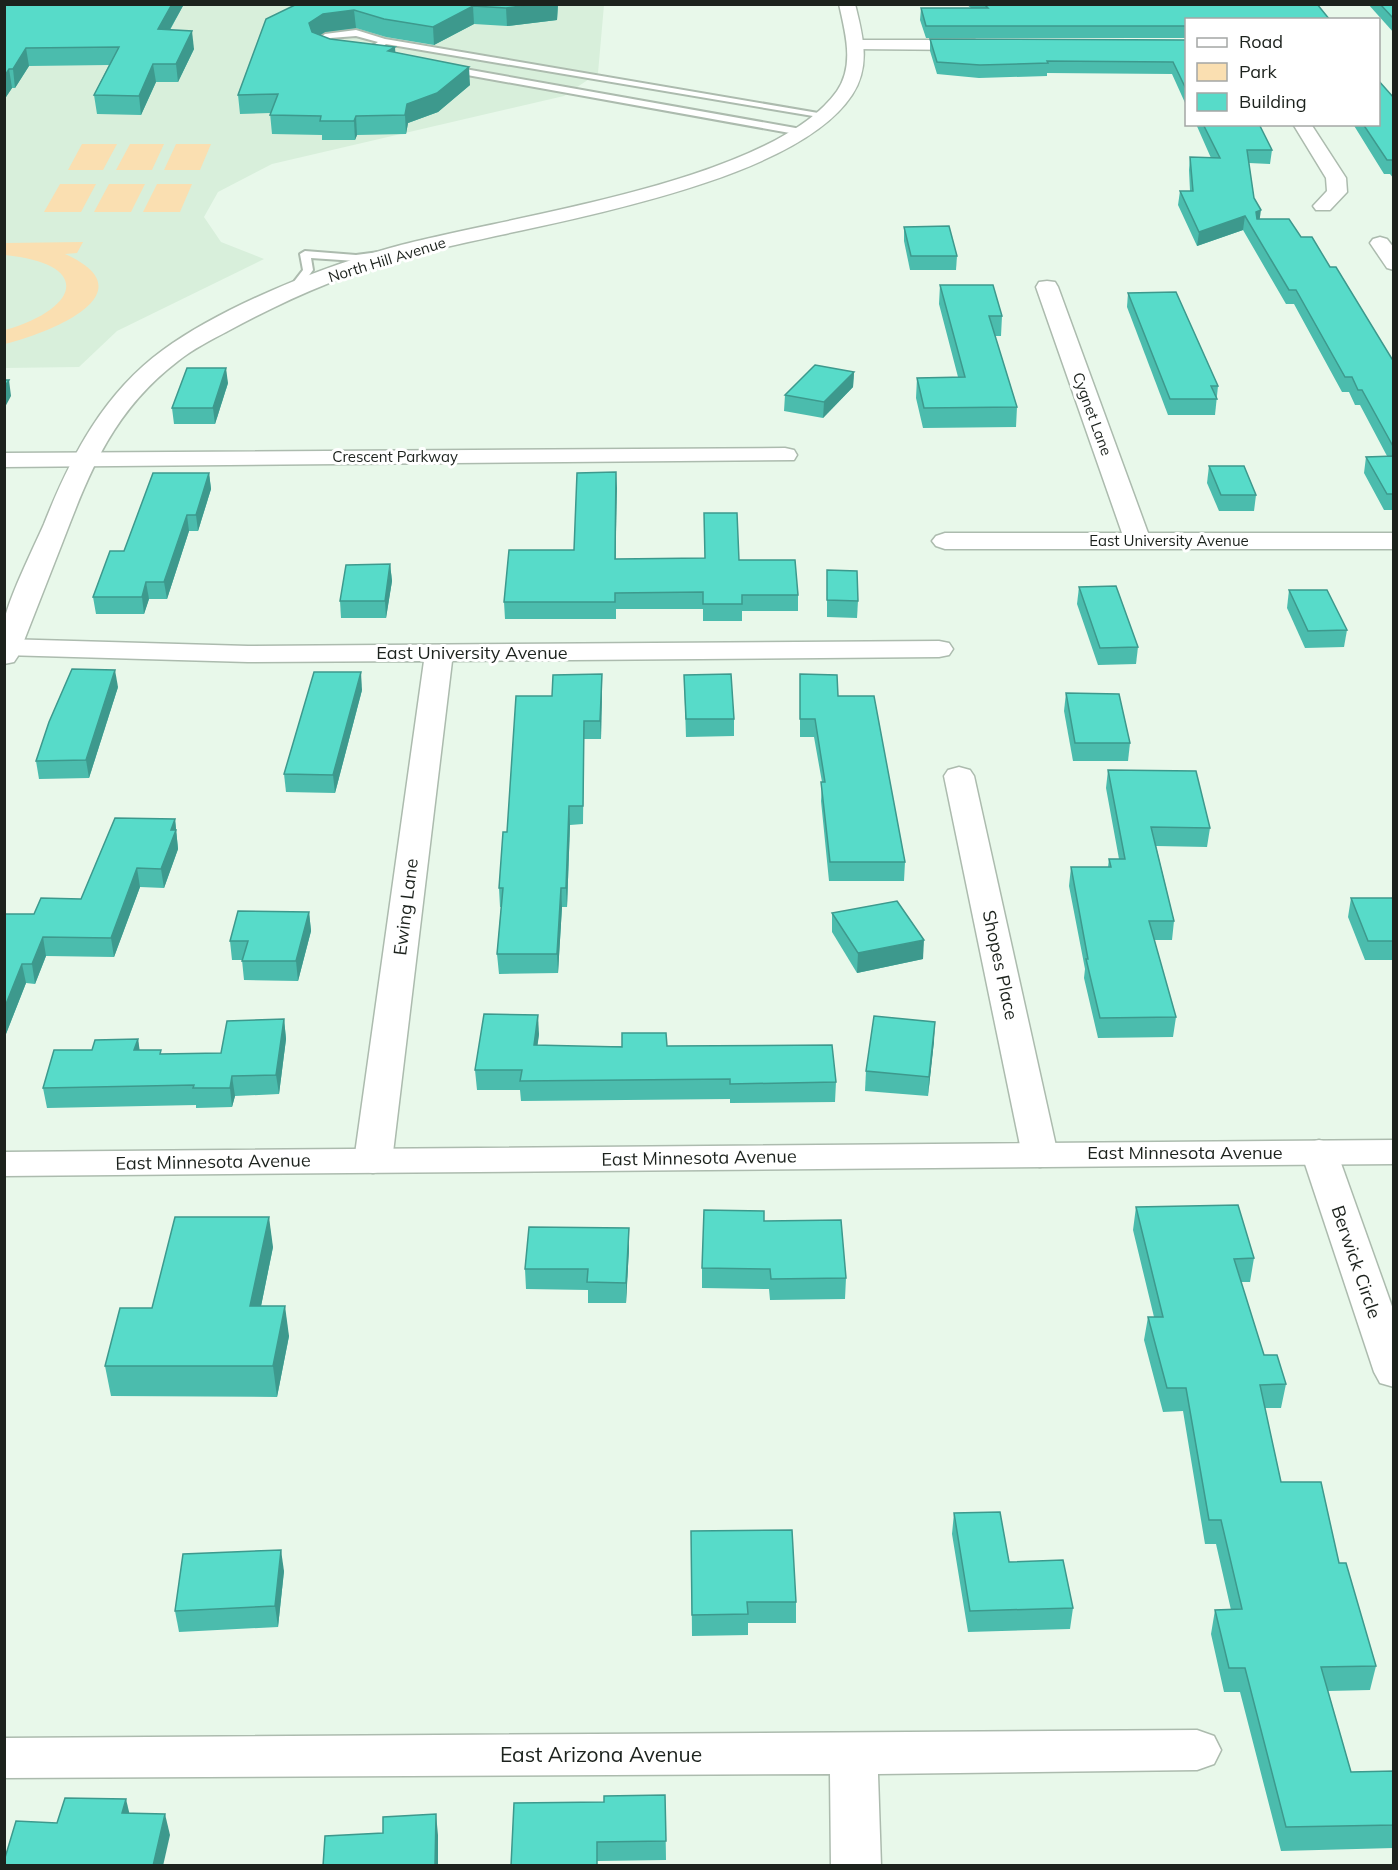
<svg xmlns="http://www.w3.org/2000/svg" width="1398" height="1870" font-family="Mulish,sans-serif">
  <rect width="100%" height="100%" fill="#e8f8ea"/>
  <path fill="#d8efdb" d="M4,5H604L598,73L564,96L272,164L218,192L204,217L221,242L264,259L117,331L79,367L5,368Z"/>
  <g fill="#fadfb1">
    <path d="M82,144H117L103,170H68Z"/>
    <path d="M130,144H164L152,170H116Z"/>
    <path d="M176,144H211L200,170H164Z"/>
    <path d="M60,184H96L81,212H44Z"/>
    <path d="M109,184H145L131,212H94Z"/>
    <path d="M157,184H192L180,212H143Z"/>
    <path d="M83,242L77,253L65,254C152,293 47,334 5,344V330C79,309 94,264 5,255V243Z"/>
  </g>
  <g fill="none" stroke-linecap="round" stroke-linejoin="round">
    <defs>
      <g id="service">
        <path d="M356,30L385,39L830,115L825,118L386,44C371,56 322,65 312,43L325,34ZM356,36L378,42C362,54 337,55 321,44L330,38Z"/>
        <path d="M448,66L801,129L806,132L801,135L445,71V67Z"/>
        <path d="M305,251L356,255L379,252L384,255L356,261L311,258L313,270L295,294H287L286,292L303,270L300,254Z"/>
      </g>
      <g id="minor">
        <path d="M856,40H975L983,45L975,50L850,49L848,45L850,41Z"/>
        <path d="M1293,124H1311L1346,178L1347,192L1330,210H1316L1313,206L1327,191L1326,178Z"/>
        <path d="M1380,237L1387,239L1394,248V270L1387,268L1370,243L1373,239Z"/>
        <path d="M1047,281L1055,282L1058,287L1148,533H1394V549H945L936,546L932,541L936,536L945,533H1122L1036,287L1039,282Z"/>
        <path d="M785,448L794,450L797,455L794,460L4,467V453Z"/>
        <path d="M4,639L248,646L939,641L949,643L953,649L949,655L939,657L452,661L392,1161L386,1170L373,1173L360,1170L354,1161L424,661L248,662L4,655Z"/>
        <path d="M959,767L970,770L974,776L1058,1155L1053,1164L1040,1167L1027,1164L1022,1155L944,776L948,770Z"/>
        <path d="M1319,1140L1332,1143L1337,1152L1394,1312V1387L1380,1383L1374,1372L1301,1152L1306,1143Z"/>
        <path d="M1197,1730L1214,1736L1221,1750L1214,1764L1197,1770L878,1774L881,1866H831L830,1774L4,1778V1738Z"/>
      </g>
      <g id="tertiary">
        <path d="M839,4H855C863,36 871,66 852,95C789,191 517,226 406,257C344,274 285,300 228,331C211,340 193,349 178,361C114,410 91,468 63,541C48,579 33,618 18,656L14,662L4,664C4,651 3,636 4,623C7,601 34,547 44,524C71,456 103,394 163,350C222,307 319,268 390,248C500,217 771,184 837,91C855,65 845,32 839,4Z"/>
        <path d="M1394,1140V1164L4,1176V1152Z"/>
      </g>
    </defs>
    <use href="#service" stroke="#acbbae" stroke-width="4"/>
    <use href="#minor" stroke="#acbbae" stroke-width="3"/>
    <use href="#tertiary" stroke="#acbbae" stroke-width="3"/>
    <use href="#service" fill="#fff" fill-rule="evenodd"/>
    <use href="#minor" fill="#fff" fill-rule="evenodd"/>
    <use href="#tertiary" fill="#fff" fill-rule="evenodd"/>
  </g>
  <g fill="#4bbcad">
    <path d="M4,4H184L170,30L194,49L178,82H156L141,115L97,114L94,95L109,65L29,66L15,88H12L4,100Z"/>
    <path d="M297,4H558L557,20L507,26L474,24L434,45L386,37L356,28L325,32L320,35L330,39L396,52L470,85L438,112L408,123L406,134L357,135L355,140H322V135L272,134L270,113L240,114L238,95Z"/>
    <path d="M966,4H1317L1186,20V38H926L920,20L921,8H971Z"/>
    <path d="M1368,4H1394V33Z"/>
    <path d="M930,39L1186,40V105L1172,74L1047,73V76L979,78L937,74L930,51Z"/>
    <path d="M1394,98V179L1390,174H1384L1353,124H1378Z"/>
    <path d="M1196,124H1259L1272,150L1270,164L1249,163L1254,198L1259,219L1301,237L1330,267L1392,359H1394V510H1384L1364,473L1366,457L1387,456L1360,405H1355L1349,392H1342L1294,304H1286L1243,230L1197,246L1178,205L1180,191H1190L1189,170L1190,157L1211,158Z"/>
    <path d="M904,227L957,256L956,270H910L904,241Z"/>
    <path d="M940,285L1002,316L1001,336H995L1017,407L1016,427L923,428L916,398L917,378L958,377L939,304Z"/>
    <path d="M1128,293L1218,386L1215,415H1168L1127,307Z"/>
    <path d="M854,372L853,387L823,418L784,411L785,395Z"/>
    <path d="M228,383L215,424H174L172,408Z"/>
    <path d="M1209,466L1256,495L1254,511H1219L1207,483Z"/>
    <path d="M616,472V559L739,560L798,595V611H742V621H703V609H616V619H505L504,602L574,550Z"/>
    <path d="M209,473L211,489L198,531H189L167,599H149L144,614H96L93,597L124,551Z"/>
    <path d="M390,564L392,581L386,618H341L340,601Z"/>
    <path d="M827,570L858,601L857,618L827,617Z"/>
    <path d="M1079,587L1138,647L1136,664L1098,665L1077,604Z"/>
    <path d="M1289,590L1347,630L1344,647L1305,648L1287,608Z"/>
    <path d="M602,674L601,739H584L583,824L570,825L567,907H562L558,973L499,974L497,954L501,907H500L499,888L507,832L552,696Z"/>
    <path d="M800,674L838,696L905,862L904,881H829L821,801L822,782L814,737H800Z"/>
    <path d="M684,675L734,719V736L686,737Z"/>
    <path d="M118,687L89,778L39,779L36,761Z"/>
    <path d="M362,690L335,793L286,792L284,774Z"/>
    <path d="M1066,693L1130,743L1128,761H1073L1064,711Z"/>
    <path d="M1108,770L1210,828L1207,847L1156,846L1174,921L1172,940H1154L1176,1017L1173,1037L1098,1038L1084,978L1085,969L1069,886L1071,867H1108L1109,859H1119L1106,788Z"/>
    <path d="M175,819L178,849L164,888L140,887L114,957L46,956L35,984L26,983L4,1039V914H34L81,899Z"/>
    <path d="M1351,898H1394V960H1365L1348,917Z"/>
    <path d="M309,912L311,931L298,981L244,980L242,960H232L230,941Z"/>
    <path d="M832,913L923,959L857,973L832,932Z"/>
    <path d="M284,1019L286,1039L279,1094L235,1096L232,1107L196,1108V1105L47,1108L43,1088L138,1039L139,1050L162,1054L221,1053Z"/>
    <path d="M539,1034L537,1046H667L836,1082L835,1102L730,1103V1099L521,1101L520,1090H477L475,1070Z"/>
    <path d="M934,1041L928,1096L865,1091L866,1071Z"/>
    <path d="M1136,1207L1254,1258L1250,1282H1241L1264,1355L1286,1384L1281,1408H1265L1281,1482L1339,1563L1376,1666L1370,1690L1328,1691L1351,1772L1394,1771V1848L1281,1851L1240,1692H1224L1211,1634L1215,1610H1231L1216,1544H1205L1183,1411L1163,1412L1144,1340L1148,1317H1154L1133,1230Z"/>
    <path d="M764,1221L846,1278L845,1299L770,1300L769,1289L702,1288V1268Z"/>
    <path d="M273,1247L261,1306L289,1336L277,1397L111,1396L105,1366L152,1308Z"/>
    <path d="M629,1248L626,1303H588V1290L526,1289L525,1269Z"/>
    <path d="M954,1513L1009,1562L1073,1608L1070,1629L968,1632L952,1534Z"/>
    <path d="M691,1531L796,1602V1623H748V1635L692,1636Z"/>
    <path d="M284,1571L278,1627L179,1632L175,1611Z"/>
    <path d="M665,1795L666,1860L598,1861L511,1866L604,1802Z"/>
  </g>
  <g fill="#3d998d">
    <path d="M172,4H184L160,47L158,29Z"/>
    <path d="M537,4H558L557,20L507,26L506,8Z"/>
    <path d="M473,6L474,24L434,45L433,27Z"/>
    <path d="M354,10L356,28L325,32L311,41L309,23L323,14Z"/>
    <path d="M192,31L194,49L178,82L176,64Z"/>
    <path d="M395,47L396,65L388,51Z"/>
    <path d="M26,48L29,66L15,88L13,69Z"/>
    <path d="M153,64L156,82L141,115L139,96Z"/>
    <path d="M469,67L470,85L438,112L408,123L406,134L405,115L407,104Z"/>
    <path d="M9,69L12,88L4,100V77Z"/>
    <path d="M356,116L357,135L355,140L354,121Z"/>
    <path d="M1261,210L1259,224L1254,226L1256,212Z"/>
    <path d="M1245,216L1243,230L1197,246L1199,232Z"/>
    <path d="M226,368L228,383L215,424L213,408Z"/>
    <path d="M854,372L853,387L823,418L824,402Z"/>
    <path d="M9,380L11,396L4,409V388Z"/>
    <path d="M616,472L617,488L615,576V559Z"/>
    <path d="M209,473L211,489L198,531L196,515Z"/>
    <path d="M187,515L189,531L167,599L164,582Z"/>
    <path d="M390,564L392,581L386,618L385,601Z"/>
    <path d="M146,582L149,599L144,614L142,597Z"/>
    <path d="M115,670L118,687L89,778L86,760Z"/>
    <path d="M361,672L362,690L335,793L333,775Z"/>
    <path d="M602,674V692L601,739L600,721Z"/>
    <path d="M569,806L570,825L567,907L566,888Z"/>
    <path d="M175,819L178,849L164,888L161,869L171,830Z"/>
    <path d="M137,868L140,887L114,957L111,938Z"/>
    <path d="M561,888L562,907L558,973L557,954Z"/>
    <path d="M309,912L311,931L298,981L296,961Z"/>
    <path d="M43,937L46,956L35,984L32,964Z"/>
    <path d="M924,940L923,959L857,973L858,953Z"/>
    <path d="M22,964L26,983L4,1039V1009Z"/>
    <path d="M538,1015L539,1034L535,1065L534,1045Z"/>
    <path d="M284,1019L286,1039L279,1094L276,1075Z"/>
    <path d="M935,1022L934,1041L928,1096L929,1077Z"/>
    <path d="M138,1039L141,1059L134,1050Z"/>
    <path d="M232,1076L235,1096L232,1107L230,1088Z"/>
    <path d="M269,1217L273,1247L255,1336L250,1306Z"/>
    <path d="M629,1228V1248L626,1303V1283Z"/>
    <path d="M285,1306L289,1336L277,1397L273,1366Z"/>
    <path d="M281,1550L284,1571L278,1627L275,1606Z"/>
    <path d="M126,1799L131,1820L122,1813Z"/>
    <path d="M165,1814L170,1835L163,1866H153Z"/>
    <path d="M436,1814L438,1835V1866H435Z"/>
  </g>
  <g fill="#57dbc9" stroke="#3d998d" stroke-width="1.5">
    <path d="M4,4H172L158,29L192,31L176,64H153L139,96L94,95L119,47L26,48L13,69H9L4,77Z"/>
    <path d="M297,4H537L506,8L473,6L433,27L384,19L354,10L323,14L309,23L312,32L330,39L395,47L388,51L469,67L437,93L407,104L405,115L356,116L354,121H320L321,116L270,115L278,94L238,95L266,19Z"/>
    <path d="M984,4H1317L1330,20H1186V26H926L921,8H988Z"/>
    <path d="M1380,4H1394V19Z"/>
    <path d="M930,39L1186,40V89L1173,62L1047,61L1048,63L980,65L937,62Z"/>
    <path d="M1378,80L1394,98V163L1392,160H1387L1363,124H1378Z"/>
    <path d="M1203,124H1259L1272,150H1247L1254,198L1261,210L1256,212L1257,219H1289L1301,237H1312L1330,267H1336L1392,359H1394V448L1362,390H1358L1352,377H1345L1296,290H1289L1245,216L1199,232L1180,191H1193L1190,157L1220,158Z"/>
    <path d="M949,226L957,256H911L904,227Z"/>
    <path d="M940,285H993L1002,316H989L1017,407L924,408L917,378L965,377Z"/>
    <path d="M1176,292L1218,386H1211L1217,399H1170L1128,293Z"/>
    <path d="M815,365L854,372L824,402L785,395Z"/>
    <path d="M187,368H226L213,408H172Z"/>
    <path d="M4,380H9L4,388Z"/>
    <path d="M1394,456V494H1387L1366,457Z"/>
    <path d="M1209,466H1244L1256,495H1221Z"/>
    <path d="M616,472L615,559L705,558L704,513H737L739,560H795L798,595H742V604H703V592L615,593V602H504L509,550H574L577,473Z"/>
    <path d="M153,473H209L196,515H187L164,582H146L142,597H93L110,551H124Z"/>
    <path d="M390,564L385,601H340L346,565Z"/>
    <path d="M827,570L857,571L858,601L827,600Z"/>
    <path d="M1116,586L1138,647L1100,648L1079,587Z"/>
    <path d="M1289,590H1327L1347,630L1308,631Z"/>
    <path d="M72,669L115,670L86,760L36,761L49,722Z"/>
    <path d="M314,672H361L333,775L284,774Z"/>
    <path d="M602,674L600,721H584L583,806H569L566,888H561L557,954H497L503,888H499L503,832H507L516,696H552L553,675Z"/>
    <path d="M731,674L734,719H686L684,675Z"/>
    <path d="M800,674L837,675L838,696H874L905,862H830L821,782H825L815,719H800Z"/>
    <path d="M1066,693L1119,694L1130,743H1075Z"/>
    <path d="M1108,770L1196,771L1210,828L1151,827L1174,921H1149L1176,1017L1100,1018L1086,959H1088L1071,867H1111L1109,859H1125Z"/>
    <path d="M115,818L175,819L171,830H176L161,869L137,868L111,938L43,937L32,964H22L4,1009V914H34L41,898L81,899Z"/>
    <path d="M1351,898H1394V941H1368Z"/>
    <path d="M897,901L924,940L858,953L832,913Z"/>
    <path d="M238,911L309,912L296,961H242L248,941H230Z"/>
    <path d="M484,1014L538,1015L534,1045L622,1047V1033H666L667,1046L832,1045L836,1082L730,1084V1079L520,1081L522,1070H475Z"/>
    <path d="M874,1016L935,1022L929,1077L866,1071Z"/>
    <path d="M284,1019L276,1075L232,1076L230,1088H193L194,1085L43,1088L54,1050H92L95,1040L138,1039L134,1050H161L160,1054L221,1053L227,1021Z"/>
    <path d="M1238,1205L1254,1258L1234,1259L1264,1355H1277L1286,1384L1260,1385L1281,1482H1321L1339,1563H1346L1376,1666L1321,1667L1351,1772L1394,1771V1825L1286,1827L1245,1668H1229L1215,1610L1242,1609L1221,1520H1209L1186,1388H1167L1148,1317H1163L1136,1207Z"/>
    <path d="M704,1210L764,1211V1221L841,1220L846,1278L771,1279L770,1269L702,1268Z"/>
    <path d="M175,1217H269L250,1306H285L273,1366H105L120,1308H152Z"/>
    <path d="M529,1227L629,1228L626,1283L587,1282L588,1269H525Z"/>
    <path d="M1000,1512L1009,1562L1063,1560L1073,1608L970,1611L954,1513Z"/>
    <path d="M792,1530L796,1602H747L748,1614L692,1615L691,1531Z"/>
    <path d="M281,1550L275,1606L175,1611L183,1554Z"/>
    <path d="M665,1795L666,1841L597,1842V1866H511L514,1803L604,1802V1796Z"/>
    <path d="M65,1798L126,1799L122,1813L165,1814L153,1866H4V1861L16,1821L57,1823Z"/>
    <path d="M436,1814L435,1866H323L325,1836L383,1833V1817Z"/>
  </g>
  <g text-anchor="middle" stroke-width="6" stroke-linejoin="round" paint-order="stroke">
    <g font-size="15" fill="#1c221d" stroke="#fff">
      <text transform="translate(387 260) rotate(-17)" y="5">North Hill Avenue</text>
      <text transform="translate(1092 414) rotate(70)" y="5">Cygnet Lane</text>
      <text x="395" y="462">Crescent Parkway</text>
      <text x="1169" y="546">East University Avenue</text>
    </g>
    <g font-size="18" fill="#1c221d" stroke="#fff">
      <text x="472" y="659">East University Avenue</text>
      <text transform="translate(406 907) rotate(-83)" y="6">Ewing Lane</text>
      <text transform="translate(1000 965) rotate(78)" y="6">Shopes Place</text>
      <text x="1185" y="1159">East Minnesota Avenue</text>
      <text transform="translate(699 1158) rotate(-1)" y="6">East Minnesota Avenue</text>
      <text transform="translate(213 1162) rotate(-1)" y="6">East Minnesota Avenue</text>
      <text transform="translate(1356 1262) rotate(71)" y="6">Berwick Circle</text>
    </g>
    <g font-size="21" fill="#1c221d" stroke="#fff">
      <text x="601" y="1762">East Arizona Avenue</text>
    </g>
  </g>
  <rect width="1398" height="1870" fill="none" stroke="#1c221d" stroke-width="12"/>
  <rect x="1185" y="18" width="195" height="108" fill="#ffffff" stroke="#a4a7a5" stroke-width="1.5"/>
  <rect x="1197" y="38" width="30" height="9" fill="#ffffff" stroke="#a4a7a5" stroke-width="1.5"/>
  <text x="1239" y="48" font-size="18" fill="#1c221d">Road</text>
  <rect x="1197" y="63" width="30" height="18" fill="#fadfb1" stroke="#a4a7a5" stroke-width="1.5"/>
  <text x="1239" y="78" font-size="18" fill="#1c221d">Park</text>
  <rect x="1197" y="93" width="30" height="18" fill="#57dbc9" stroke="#a4a7a5" stroke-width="1.5"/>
  <text x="1239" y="108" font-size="18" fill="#1c221d">Building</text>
</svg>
